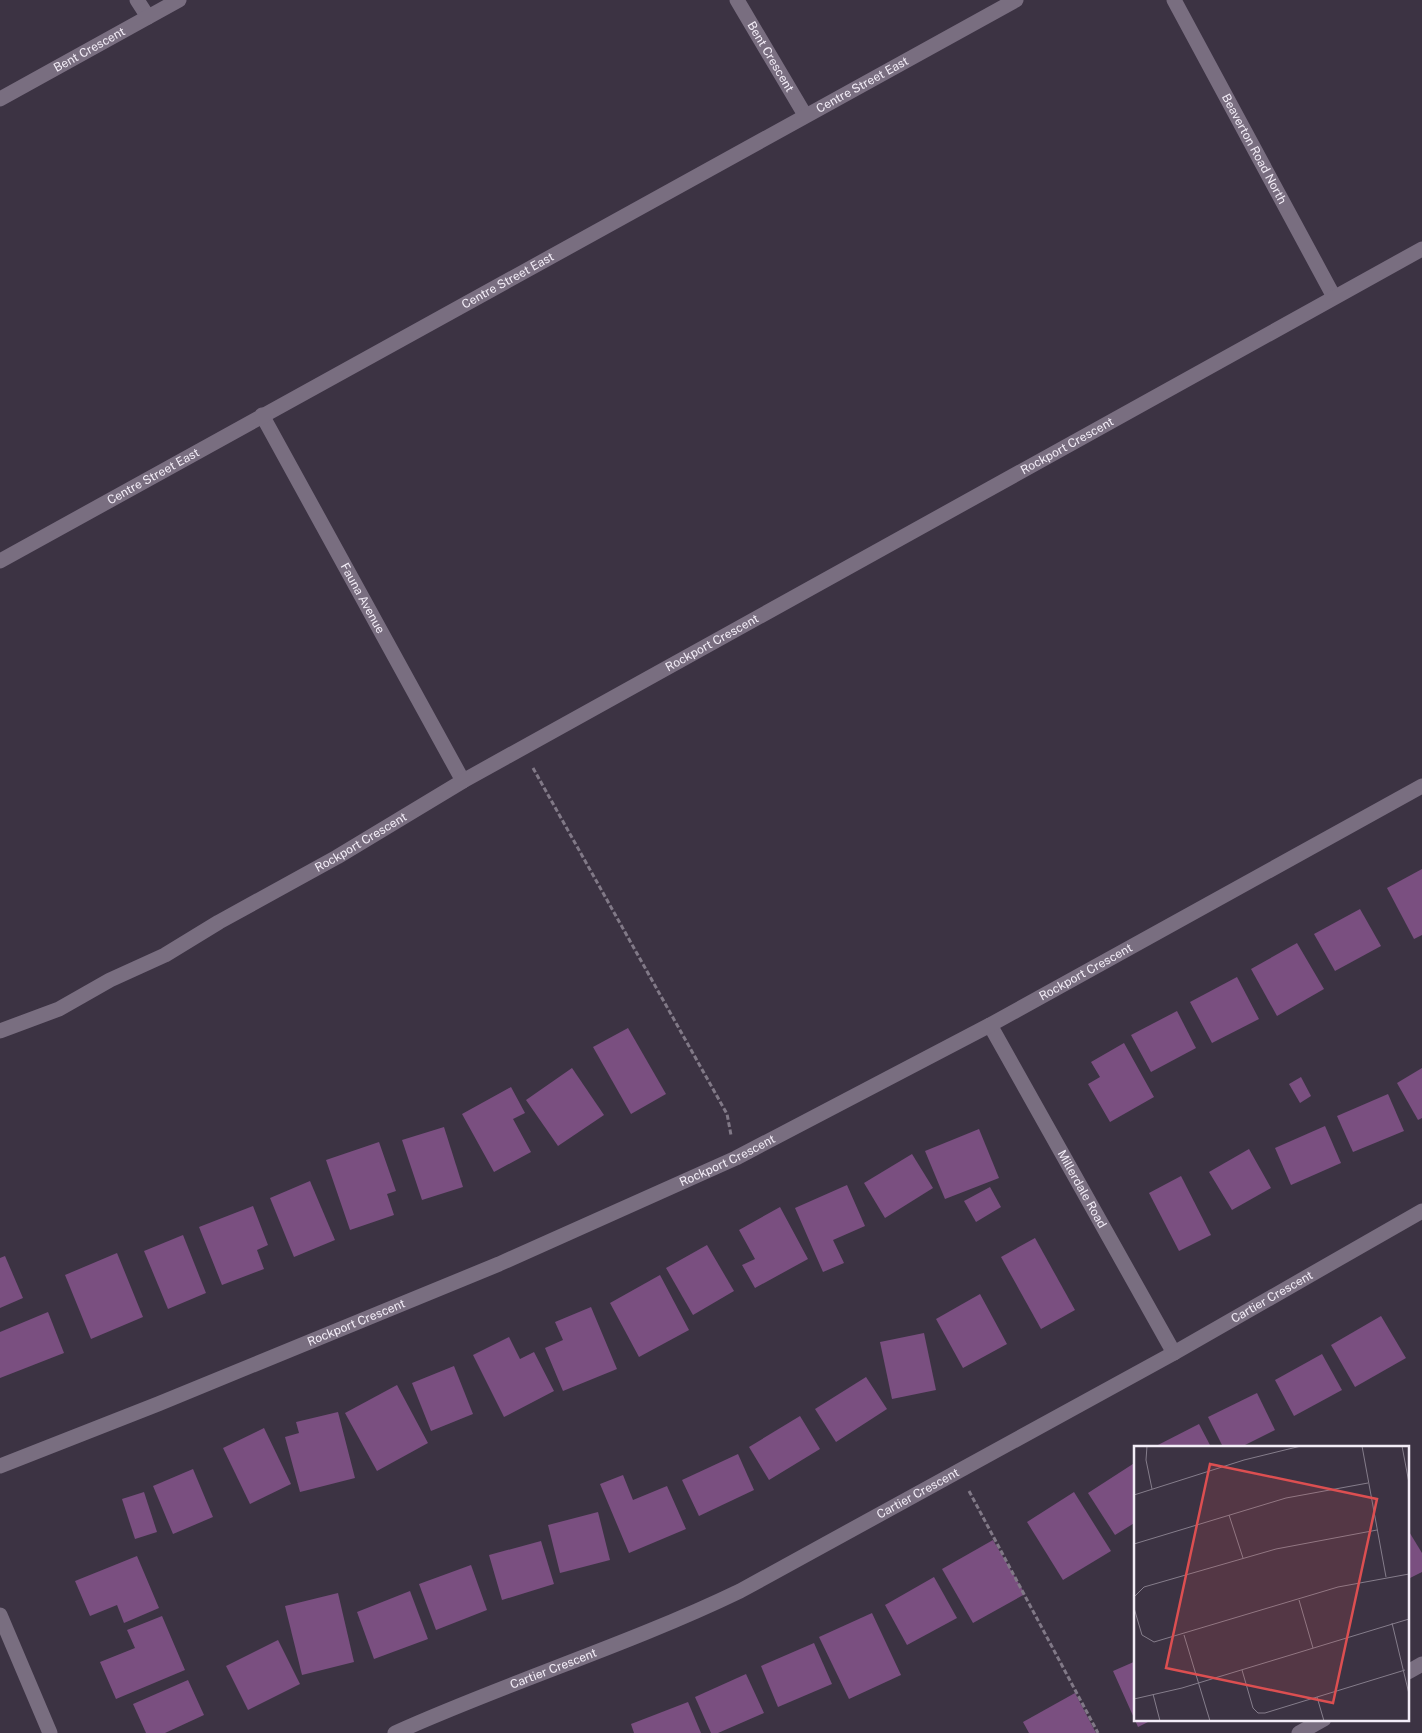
<svg xmlns="http://www.w3.org/2000/svg" width="1422" height="1733" font-family="'Public Sans',sans-serif">
  <rect width="100%" height="100%" fill="#3c3343"/>
  <g fill="#7a4f80">
    <path d="M1422,869V935L1414,939L1387,888Z"/>
    <path d="M1360,909L1381,946L1335,971L1314,934Z"/>
    <path d="M1297,943L1324,989L1277,1016L1251,969Z"/>
    <path d="M1237,977L1259,1019L1212,1043L1190,1002Z"/>
    <path d="M1177,1011L1196,1048L1151,1072L1131,1035Z"/>
    <path d="M628,1028L666,1094L631,1114L593,1047Z"/>
    <path d="M1124,1043L1154,1097L1110,1122L1088,1084L1100,1077L1091,1062Z"/>
    <path d="M572,1068L604,1115L558,1146L526,1100Z"/>
    <path d="M1422,1068V1118L1418,1120L1397,1083Z"/>
    <path d="M1301,1077L1311,1096L1300,1103L1289,1084Z"/>
    <path d="M511,1087L525,1113L513,1119L531,1152L494,1172L462,1114Z"/>
    <path d="M1388,1094L1404,1131L1353,1152L1337,1116Z"/>
    <path d="M1325,1126L1341,1163L1291,1185L1275,1148Z"/>
    <path d="M444,1127L463,1187L422,1200L402,1140Z"/>
    <path d="M979,1129L999,1178L945,1199L925,1151Z"/>
    <path d="M379,1142L396,1191L387,1194L394,1215L350,1230L326,1160Z"/>
    <path d="M1249,1149L1271,1188L1232,1210L1209,1172Z"/>
    <path d="M912,1154L933,1188L885,1218L864,1183Z"/>
    <path d="M1181,1176L1211,1235L1179,1251L1149,1193Z"/>
    <path d="M310,1181L335,1240L294,1257L270,1198Z"/>
    <path d="M847,1185L865,1226L833,1240L844,1263L823,1272L795,1208Z"/>
    <path d="M990,1187L1001,1207L976,1222L964,1201Z"/>
    <path d="M253,1206L268,1245L257,1250L264,1269L222,1285L199,1227Z"/>
    <path d="M780,1207L808,1259L755,1288L742,1265L755,1259L739,1230Z"/>
    <path d="M183,1235L206,1293L168,1309L144,1251Z"/>
    <path d="M1035,1238L1075,1310L1041,1329L1001,1257Z"/>
    <path d="M707,1245L734,1291L693,1315L666,1268Z"/>
    <path d="M117,1253L143,1317L91,1339L65,1275Z"/>
    <path d="M5,1256L23,1298L0,1308V1258Z"/>
    <path d="M660,1275L689,1330L639,1357L610,1303Z"/>
    <path d="M980,1294L1007,1344L963,1368L936,1319Z"/>
    <path d="M591,1307L617,1369L563,1391L545,1348L563,1340L555,1322Z"/>
    <path d="M48,1312L64,1353L0,1378V1332Z"/>
    <path d="M1381,1316L1406,1358L1355,1387L1331,1345Z"/>
    <path d="M924,1333L936,1390L892,1399L880,1342Z"/>
    <path d="M509,1337L520,1359L534,1352L554,1391L504,1417L473,1355Z"/>
    <path d="M1322,1354L1342,1390L1294,1416L1275,1380Z"/>
    <path d="M454,1366L473,1414L431,1431L412,1383Z"/>
    <path d="M866,1377L887,1409L836,1442L815,1409Z"/>
    <path d="M397,1385L428,1443L377,1471L345,1413Z"/>
    <path d="M1257,1393L1275,1430L1241,1447H1223L1208,1417Z"/>
    <path d="M338,1412L355,1478L300,1492L285,1437L299,1433L296,1422Z"/>
    <path d="M800,1416L820,1449L769,1480L749,1447Z"/>
    <path d="M1199,1424L1211,1447H1154Z"/>
    <path d="M264,1428L291,1484L250,1504L223,1448Z"/>
    <path d="M738,1454L754,1490L699,1516L682,1480Z"/>
    <path d="M1136,1462V1522L1115,1535L1088,1493Z"/>
    <path d="M193,1469L213,1517L173,1534L153,1486Z"/>
    <path d="M623,1475L633,1500L667,1486L686,1529L629,1553L600,1484Z"/>
    <path d="M144,1492L157,1532L135,1539L122,1499Z"/>
    <path d="M1074,1492L1111,1551L1063,1580L1027,1522Z"/>
    <path d="M598,1512L610,1560L560,1573L548,1525Z"/>
    <path d="M1408,1530L1422,1553V1572L1408,1579Z"/>
    <path d="M993,1540L1025,1594L973,1623L942,1569Z"/>
    <path d="M541,1541L554,1584L502,1600L489,1555Z"/>
    <path d="M137,1556L159,1608L124,1623L117,1605L90,1616L75,1581Z"/>
    <path d="M471,1565L487,1610L436,1630L419,1584Z"/>
    <path d="M934,1577L957,1618L907,1645L885,1605Z"/>
    <path d="M410,1591L428,1639L374,1659L357,1612Z"/>
    <path d="M338,1593L354,1662L302,1675L285,1606Z"/>
    <path d="M872,1613L901,1675L849,1699L819,1637Z"/>
    <path d="M162,1616L185,1670L116,1699L100,1662L135,1648L127,1630Z"/>
    <path d="M278,1640L300,1684L248,1710L226,1666Z"/>
    <path d="M814,1643L832,1684L778,1707L761,1666Z"/>
    <path d="M1136,1661V1719H1154L1138,1727L1113,1671Z"/>
    <path d="M746,1674L764,1713L718,1733H711L695,1697Z"/>
    <path d="M188,1680L204,1715L165,1733H146L133,1704Z"/>
    <path d="M1075,1693L1096,1733H1029L1023,1722Z"/>
    <path d="M688,1702L701,1733H634L631,1724Z"/>
  </g>
  <g fill="none" stroke-linecap="round" stroke-linejoin="round">
    <g stroke="#817987" stroke-width="3" stroke-dasharray="5 2.5" stroke-linecap="butt">
      <path d="M533,768L727,1114L731,1135"/>
      <path d="M969,1491L1098,1733"/>
    </g>
    <g stroke="#796e80" stroke-width="15">
      <path d="M137,0L148,17"/>
      <path id="s1" d="M737,0L805,115"/>
      <path id="s2" d="M1174,0L1334,297"/>
      <path id="s3" d="M0,99L179,0"/>
      <path id="s4" d="M262,415L463,781"/>
      <path id="s5" d="M0,561L1016,0"/>
      <path id="s6" d="M990,1025L1174,1353"/>
      <path id="s7" d="M0,1031L59,1009L110,980L165,955L219,922L337,857L463,781L1422,249"/>
      <path id="s8" d="M0,1466L158,1404L499,1264L736,1158L990,1025L1422,786"/>
      <path d="M0,1615L50,1733"/>
      <path d="M1408,1672L1422,1664"/>
      <path id="s9" d="M395,1733C508,1682 628,1645 740,1591L1174,1353L1422,1211"/>
      <path d="M1299,1733L1324,1719"/>
    </g>
  </g>
  <g text-anchor="middle" stroke-width="4.5" stroke-linejoin="round" paint-order="stroke">
    <g font-size="12" fill="#f3edf7" stroke="#322938">
      <text dy="4" stroke="none"><textPath href="#s3" startOffset="102">Bent Crescent</textPath></text>
      <text dy="4" stroke="none"><textPath href="#s1" startOffset="66">Bent Crescent</textPath></text>
      <text dy="4" stroke="none"><textPath href="#s5" startOffset="985">Centre Street East</textPath></text>
      <text dy="4" stroke="none"><textPath href="#s2" startOffset="169">Beaverton Road North</textPath></text>
      <text dy="4" stroke="none"><textPath href="#s5" startOffset="580">Centre Street East</textPath></text>
      <text dy="4" stroke="none"><textPath href="#s7" startOffset="1218">Rockport Crescent</textPath></text>
      <text dy="4" stroke="none"><textPath href="#s5" startOffset="175">Centre Street East</textPath></text>
      <text dy="4" stroke="none"><textPath href="#s4" startOffset="209">Fauna Avenue</textPath></text>
      <text dy="4" stroke="none"><textPath href="#s7" startOffset="812">Rockport Crescent</textPath></text>
      <text dy="4" stroke="none"><textPath href="#s7" startOffset="408">Rockport Crescent</textPath></text>
      <text dy="4" stroke="none"><textPath href="#s8" startOffset="1194">Rockport Crescent</textPath></text>
      <text dy="4" stroke="none"><textPath href="#s8" startOffset="789">Rockport Crescent</textPath></text>
      <text dy="4" stroke="none"><textPath href="#s6" startOffset="188">Millerdale Road</textPath></text>
      <text dy="4" stroke="none"><textPath href="#s9" startOffset="981">Cartier Crescent</textPath></text>
      <text dy="4" stroke="none"><textPath href="#s8" startOffset="384">Rockport Crescent</textPath></text>
      <text dy="4" stroke="none"><textPath href="#s9" startOffset="576">Cartier Crescent</textPath></text>
      <text dy="4" stroke="none"><textPath href="#s9" startOffset="171">Cartier Crescent</textPath></text>
    </g>
  </g>
  <g transform="translate(1134 1446)">
    <rect width="275" height="275" fill="#3c3343"/>
    <path fill="none" stroke="#857d8b" stroke-width="1" d="M13,0L12,14L18,43M228,0L252,131M268,0L275,37M0,49L110,14L167,0M95,69L109,112M0,98L152,52L234,37M0,151L10,141L142,103L243,84M165,154L179,202M0,162L8,189L20,196L204,141L275,128M258,177L275,248M50,189L76,275M108,224L119,262L124,267H131L271,224M19,248L26,275M183,251L190,275M0,253L48,242L275,173"/>
    <path fill="#dc4f51" fill-opacity="0.15" stroke="#dc4f51" stroke-width="2.5" d="M76,18L243,53L199,257L32,222Z"/>
    <rect width="275" height="275" fill="none" stroke="#f3edf7" stroke-width="2.5"/>
  </g>
</svg>
